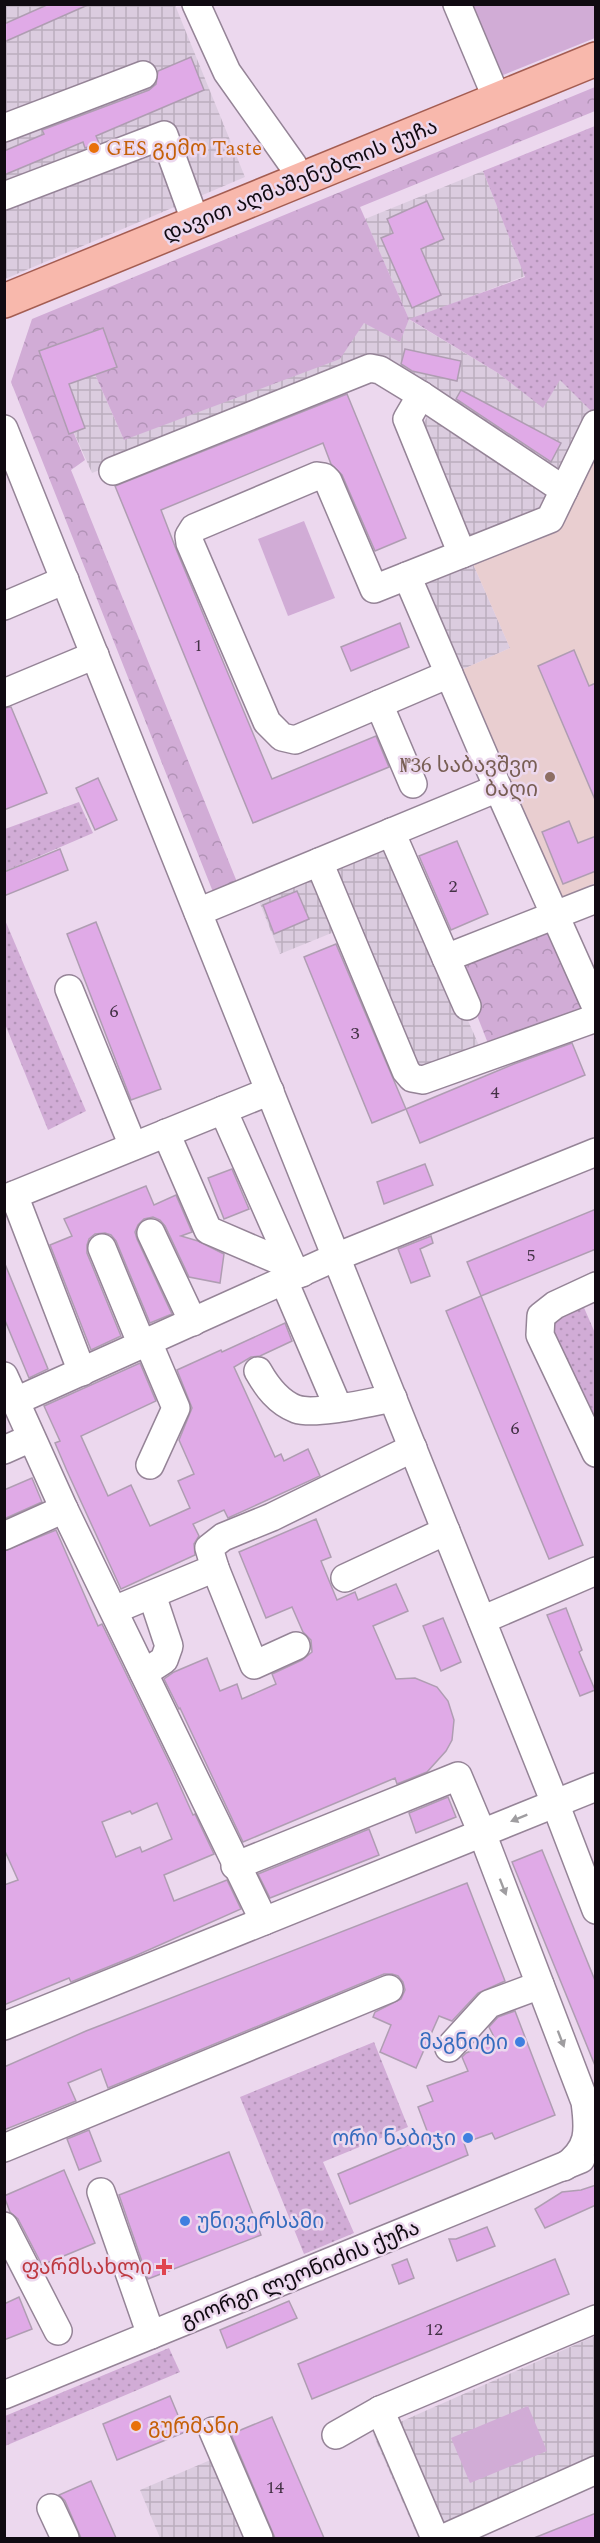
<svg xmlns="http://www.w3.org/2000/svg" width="600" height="2543" font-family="Spectral,'Noto Sans Georgian',serif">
  <defs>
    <pattern id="industrial-grid" width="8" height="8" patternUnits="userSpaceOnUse" patternTransform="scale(1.5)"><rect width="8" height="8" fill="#dbccdf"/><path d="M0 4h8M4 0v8" fill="none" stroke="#bbaebe"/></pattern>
    <pattern id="grass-dots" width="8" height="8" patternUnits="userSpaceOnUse" patternTransform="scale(1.5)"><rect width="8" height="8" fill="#d1acd6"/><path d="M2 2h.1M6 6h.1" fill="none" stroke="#b293b7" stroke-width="1.8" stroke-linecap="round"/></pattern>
    <pattern id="forest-crowns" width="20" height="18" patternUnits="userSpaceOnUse" patternTransform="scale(1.5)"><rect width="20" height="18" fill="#d1acd6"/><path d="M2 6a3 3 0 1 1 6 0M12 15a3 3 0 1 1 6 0" fill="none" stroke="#b293b7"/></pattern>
  </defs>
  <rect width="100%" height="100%" fill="#ecd8ee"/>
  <g fill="url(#industrial-grid)">
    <path d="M5,5H175L245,177L5,279Z"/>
    <path d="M483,171L525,276L410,320L498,373L543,407L560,379L593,413L560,480L370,362L92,473L54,388L94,372L124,440L364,323L409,319L365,219Z"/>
    <path d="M432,407L550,486L538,510L466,538L421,428Z"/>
    <path d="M470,557L510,648L457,672L416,581Z"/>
    <path d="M389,842L481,1050L422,1072L409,1067L325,868Z"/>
    <path d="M316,872L339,930L280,954L257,896Z"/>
    <path d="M595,2336V2458L418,2537L373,2434Z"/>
    <path d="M215,2458L249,2538H160L140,2490Z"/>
  </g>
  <path fill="#e9ced0" d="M587,458L595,461V883L558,899L457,672L510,648L470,557L553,526Z"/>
  <g fill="url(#grass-dots)">
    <path d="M595,126L596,407L593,413L560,380L543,408L498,373L409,319L525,277L483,171Z"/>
    <path d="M79,802L93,833L5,871V829Z"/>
    <path d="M5,920L86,1111L48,1130L5,1024Z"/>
    <path d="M582,1303L595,1333V1439L549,1340L550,1322Z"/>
    <path d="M374,2042L408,2127L323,2162L354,2233L304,2254L240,2097Z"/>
    <path d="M169,2348L180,2372L5,2446V2416Z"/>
  </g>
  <g fill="url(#forest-crowns)">
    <path d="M595,87V111L360,207L409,319L400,342L364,323L340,359L124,440L94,372L55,388L85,460L71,470L237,882L213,892L11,382L32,319Z"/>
    <path d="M551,923L587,1012L491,1051L456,962Z"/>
  </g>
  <g fill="#d1acd6">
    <path d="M444,5H595V38L476,86Z"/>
    <path d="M304,521L335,598L288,616L258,539Z"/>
    <path d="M528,2406L547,2451L470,2483L451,2438Z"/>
  </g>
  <g fill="#e0aae7" stroke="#af9db2" stroke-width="1.5" fill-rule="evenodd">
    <path d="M49,4H90L4,42V24Z"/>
    <path d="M191,57L204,90L96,136L99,143L85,148L83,142L4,175V151L44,134L42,130L149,90L156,84L158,71Z"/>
    <path d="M427,201L444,239L421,249L441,295L412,308L381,238L393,233L387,219Z"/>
    <path d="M103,328L117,367L69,384L85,428L69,434L39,351Z"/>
    <path d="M405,349L461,361L457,381L412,371L401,364Z"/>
    <path d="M461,390L561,443L551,462L456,399Z"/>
    <path d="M347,394L406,538L375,551L342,475L331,464L323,443L161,510L176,549L272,779L376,736L389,767L253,823L115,486Z"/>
    <path d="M400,623L409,647L351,671L341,647Z"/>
    <path d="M574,650L589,686L596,683V802L538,666Z"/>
    <path d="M11,707L47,793L4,810V708Z"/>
    <path d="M98,778L117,820L95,830L76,788Z"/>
    <path d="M569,821L578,843L596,836V871L563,884L542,832Z"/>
    <path d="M457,841L488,914L451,930L419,856Z"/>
    <path d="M60,849L68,870L4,896V872Z"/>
    <path d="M297,891L309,919L274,934L263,905Z"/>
    <path d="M96,922L161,1089L131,1100L67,934Z"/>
    <path d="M336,944L406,1109L372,1123L304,957Z"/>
    <path d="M572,1043L585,1075L420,1143L406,1109L514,1064Z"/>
    <path d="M425,1164L433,1185L384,1204L377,1182Z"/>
    <path d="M232,1169L249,1209L224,1219L208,1178Z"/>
    <path d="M146,1186L154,1205L176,1195L192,1232L181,1236L198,1241L224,1254L220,1283L189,1277L165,1226L160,1220L153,1217L144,1219L138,1225L135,1232L137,1239L172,1314L150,1323L116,1241L111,1235L105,1233L95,1234L89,1239L87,1245V1253L121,1336L91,1350L50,1245L72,1236L64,1219Z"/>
    <path d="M596,1209V1249L481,1296L467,1262Z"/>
    <path d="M431,1236L433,1243L420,1249L430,1276L411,1283L398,1249Z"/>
    <path d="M5,1264L48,1369L29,1378L4,1318Z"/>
    <path d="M481,1296L583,1545L549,1559L446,1311Z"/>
    <path d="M285,1323L292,1341L260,1356L251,1357L234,1367L275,1457L281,1454L284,1461L308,1449L320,1476L228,1518L224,1510L193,1524L199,1536L194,1544L195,1555L121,1589L67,1471L55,1443L60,1441L44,1406L140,1363L156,1401L81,1436L108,1496L131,1485L150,1526L190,1508L178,1481L194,1474L179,1440L192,1408L177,1370L221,1350L222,1352Z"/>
    <path d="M32,1478L42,1502L4,1519V1490Z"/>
    <path d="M316,1519L331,1557L321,1561L337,1600L355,1592L358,1600L396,1584L408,1611L373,1626L396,1679L415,1678L437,1687L448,1701L454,1720L452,1740L446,1751L427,1772L397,1784L395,1778L243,1842L180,1708L179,1709L164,1679L174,1672L207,1658L220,1691L237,1684L242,1699L276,1684L272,1674L302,1660L312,1652L311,1640L303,1632L292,1607L266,1618L239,1552Z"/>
    <path d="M56,1530L98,1626L102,1624L171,1766L193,1815L195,1814L214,1854L164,1875L174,1901L227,1880L241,1909L135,1956L71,1982L69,1978L4,2005V1885L18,1880L4,1849V1551ZM157,1803L172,1839L142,1852L140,1847L116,1857L102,1822L130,1811L132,1814Z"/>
    <path d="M566,1608L582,1650L579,1652L595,1690L580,1696L547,1615Z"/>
    <path d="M443,1618L461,1662L441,1671L423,1626Z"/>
    <path d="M448,1797L456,1817L416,1833L409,1813Z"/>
    <path d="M369,1829L379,1855L270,1898L258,1874Z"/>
    <path d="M542,1850L596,1983V2068L512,1862Z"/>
    <path d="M467,1883L505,1981L478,1993L452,2021L439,2016L416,2068L380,2052L391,2025L373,2017L375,2012L401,1999L405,1990L403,1982L398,1976L392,1974H384L108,2088L101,2069L68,2083L76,2101L4,2130V2067L86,2031Z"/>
    <path d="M515,2011L555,2115L495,2139L492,2133L464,2143L468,2155L350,2204L338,2174L429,2136L418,2107L433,2101L427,2086L468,2071L462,2057L466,2053L496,2041L489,2027L498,2017Z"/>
    <path d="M89,2130L101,2161L79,2170L67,2139Z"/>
    <path d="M229,2152L261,2235L148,2279L119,2195Z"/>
    <path d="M64,2170L95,2243L42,2265L18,2219L10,2212L4,2196Z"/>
    <path d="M596,2185V2205L545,2228L535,2209L562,2192L581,2190Z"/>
    <path d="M487,2227L495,2246L457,2261L449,2239H456Z"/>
    <path d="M407,2259L414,2278L399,2284L392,2265Z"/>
    <path d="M555,2259L569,2294L312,2399L298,2364Z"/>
    <path d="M19,2297L32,2329L4,2340V2304Z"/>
    <path d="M289,2301L297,2318L227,2348L220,2330Z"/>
    <path d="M170,2396L185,2432L117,2460L103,2424Z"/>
    <path d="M272,2417L324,2538H275L231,2434Z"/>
    <path d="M91,2481L116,2538H81L65,2501L59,2495Z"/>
    <path d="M596,2513V2538H534Z"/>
  </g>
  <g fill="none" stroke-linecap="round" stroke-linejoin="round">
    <defs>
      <g id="minor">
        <path d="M196,4L227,72L293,165L298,182"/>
        <path d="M457,4L497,99"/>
        <path d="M4,128L143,75"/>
        <path d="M4,196L164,135L196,223"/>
        <path d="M421,395L407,419L462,554"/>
        <path d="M4,429L555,1803L596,1910"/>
        <path d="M113,471L370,368L380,370L421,395L564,490"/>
        <path d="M407,576L498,788L596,1007"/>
        <path d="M4,606L65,580"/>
        <path d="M449,674L295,740L282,737L267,722L190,543L189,536L194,528L317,476L324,477L328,481L374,589L550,519L596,424"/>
        <path d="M4,693L95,655"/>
        <path d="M379,704L413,784"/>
        <path d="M391,832L446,958L596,899"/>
        <path d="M319,862L406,1071L412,1078L423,1080L596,1018"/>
        <path d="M198,912L498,788"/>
        <path d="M446,958L467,1006"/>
        <path d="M69,989L133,1146"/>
        <path d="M223,1110L292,1266"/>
        <path d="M166,1133L208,1230L292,1266L302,1273"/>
        <path d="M14,1195L82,1372"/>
        <path d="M4,1199L270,1091"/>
        <path d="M151,1233L193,1322"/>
        <path d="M102,1248L142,1345"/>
        <path d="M284,1281L338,1407"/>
        <path d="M596,1286L555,1305L541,1316L540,1335L596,1453"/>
        <path d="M148,1342L176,1408L150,1465"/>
        <path d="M258,1371C267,1387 278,1402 296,1409C316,1416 371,1402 393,1398"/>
        <path d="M4,1376L64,1509L264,1921"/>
        <path d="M16,1401L336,1257L596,1152"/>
        <path d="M4,1450L31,1438"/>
        <path d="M4,1536L64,1509"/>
        <path d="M215,1568L254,1665L296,1646"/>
        <path d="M345,1578L446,1531"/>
        <path d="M114,1610L215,1568L209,1548L223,1537L272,1517L413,1448"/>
        <path d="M482,1620L596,1571"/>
        <path d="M144,1673L164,1660L169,1646L152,1595"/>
        <path d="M235,1866L458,1776L482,1833L585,2102C589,2131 590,2149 564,2167"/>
        <path d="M4,2026L596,1787"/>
        <path d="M449,2048L489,2004L540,1985"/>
        <path d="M4,2148L389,1989"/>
        <path d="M101,2192L151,2335"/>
        <path d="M4,2226L58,2331"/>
        <path d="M4,2395L581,2159"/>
        <path d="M380,2410L435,2538"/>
        <path d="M213,2431L259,2538"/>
        <path d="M336,2435L380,2410L596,2319"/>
        <path d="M51,2508L65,2538"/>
        <path d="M444,2538L596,2470"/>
      </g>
      <path id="major" d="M4,301L596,59"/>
    </defs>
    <use href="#minor" stroke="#958497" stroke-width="30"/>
    <use href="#major" stroke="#a45d52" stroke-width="36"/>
    <use href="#minor" stroke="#fff" stroke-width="27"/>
    <use href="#major" stroke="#f8b8ac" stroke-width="33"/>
  </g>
  <defs><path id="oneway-solid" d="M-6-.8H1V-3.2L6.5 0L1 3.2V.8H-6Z" transform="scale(1.5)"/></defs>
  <g fill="#9f9da0">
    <use href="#oneway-solid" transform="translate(519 1818) rotate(158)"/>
    <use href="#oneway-solid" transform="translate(503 1887) rotate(69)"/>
    <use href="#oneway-solid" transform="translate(561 2039) rotate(69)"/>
  </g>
  <g fill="#e8710a" stroke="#ecd8ee" stroke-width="2">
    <circle cx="94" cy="148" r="6"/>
    <circle cx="136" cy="2426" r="6"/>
  </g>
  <circle fill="#8d6e63" stroke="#ecd8ee" stroke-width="2" cx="550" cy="777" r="6"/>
  <g fill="#3f7fe0" stroke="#ecd8ee" stroke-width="2">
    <circle cx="520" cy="2042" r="6"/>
    <circle cx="468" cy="2138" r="6"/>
    <circle cx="185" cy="2221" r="6"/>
  </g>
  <path fill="#e0444e" stroke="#ecd8ee" stroke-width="2" d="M161 2258h6v6h6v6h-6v6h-6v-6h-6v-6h6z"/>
  <g text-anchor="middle" stroke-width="5" stroke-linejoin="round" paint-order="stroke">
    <g font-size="18" fill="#443246">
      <text x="198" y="651">1</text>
      <text x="453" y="892">2</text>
      <text x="114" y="1017">6</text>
      <text x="355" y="1039">3</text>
      <text x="495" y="1098">4</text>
      <text x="531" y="1261">5</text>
      <text x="515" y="1434">6</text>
      <text x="434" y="2335">12</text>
      <text x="275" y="2493">14</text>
    </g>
    <g font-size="21" fill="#c56008" stroke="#ecd8ee" text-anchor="start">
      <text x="106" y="155">GES გემო Taste</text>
      <text x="148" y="2433">გურმანი</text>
    </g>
    <g font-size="21" fill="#100a11" stroke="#ecd8ee">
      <text transform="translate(300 180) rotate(-22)" y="7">დავით აღმაშენებლის ქუჩა</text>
      <text transform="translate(300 2274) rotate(-22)" y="7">გიორგი ლეონიძის ქუჩა</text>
    </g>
    <g font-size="21" fill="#785e54" stroke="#ecd8ee" text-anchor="end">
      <text x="538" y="772">№36 საბავშვო<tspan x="538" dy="24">ბაღი</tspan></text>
    </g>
    <g font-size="21" fill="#366cbe" stroke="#ecd8ee" text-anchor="end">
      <text x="508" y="2049">მაგნიტი</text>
      <text x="456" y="2145">ორი ნაბიჯი</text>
      <text x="197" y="2228" text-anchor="start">უნივერსამი</text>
    </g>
    <g font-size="21" fill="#be3a42" stroke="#ecd8ee" text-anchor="end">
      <text x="152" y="2274">ფარმსახლი</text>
    </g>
  </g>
  <rect width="600" height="2543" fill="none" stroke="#100a11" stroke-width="12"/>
</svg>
